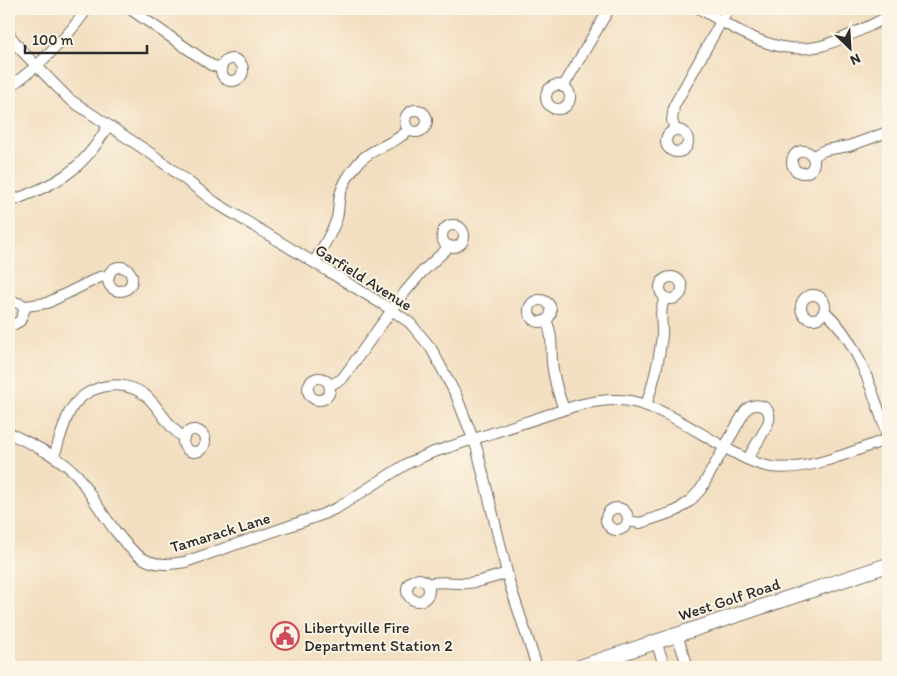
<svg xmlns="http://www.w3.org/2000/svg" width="897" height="676" font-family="Itim,sans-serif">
  <rect width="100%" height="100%" fill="#fcf5e5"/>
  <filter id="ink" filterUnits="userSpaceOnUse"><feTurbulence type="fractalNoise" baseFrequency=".02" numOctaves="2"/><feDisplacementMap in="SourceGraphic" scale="10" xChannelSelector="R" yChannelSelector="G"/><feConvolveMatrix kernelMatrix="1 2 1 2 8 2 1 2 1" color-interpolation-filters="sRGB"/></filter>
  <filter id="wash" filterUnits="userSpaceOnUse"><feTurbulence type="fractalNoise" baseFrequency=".0096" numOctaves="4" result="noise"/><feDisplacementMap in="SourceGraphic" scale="20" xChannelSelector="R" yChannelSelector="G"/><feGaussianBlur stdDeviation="1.12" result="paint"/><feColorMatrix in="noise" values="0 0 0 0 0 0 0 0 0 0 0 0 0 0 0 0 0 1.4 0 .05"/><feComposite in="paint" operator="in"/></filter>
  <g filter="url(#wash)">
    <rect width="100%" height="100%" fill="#f2dec0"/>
  </g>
  <g filter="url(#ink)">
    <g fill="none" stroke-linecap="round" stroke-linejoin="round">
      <defs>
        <g id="street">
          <path d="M130,9L211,65L221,68"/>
          <path d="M700,9C737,30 776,57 821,46C845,39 866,27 888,17"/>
          <path d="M9,34L20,49L69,99L153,155L216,203L392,310L410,323L431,348L456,395L477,449L510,585L537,667"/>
          <circle cx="232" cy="70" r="11"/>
          <circle cx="558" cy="97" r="12"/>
          <path d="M9,87C40,66 65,40 87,9"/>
          <path d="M563,87L609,9"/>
          <circle cx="416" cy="121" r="11"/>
          <circle cx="677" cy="141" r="11"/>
          <path d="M675,130L672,120L674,106L728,9"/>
          <circle cx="803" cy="162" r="11"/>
          <path d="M813,156L825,150L849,146L888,132"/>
          <path d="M9,202C57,183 81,173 108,126"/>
          <circle cx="453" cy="236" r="11"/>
          <path d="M314,262C322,248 332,234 337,218C339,210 338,202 340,195C343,183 352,170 360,161C373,147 396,144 408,130"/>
          <circle cx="120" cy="279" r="12"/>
          <circle cx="671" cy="288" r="11"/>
          <circle cx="813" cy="307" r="12"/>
          <circle cx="540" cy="311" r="11"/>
          <path d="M9,300L26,306L47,303L100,277L109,276"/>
          <path d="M824,311C858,339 875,398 888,438"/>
          <path d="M546,321C553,333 551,349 552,363C554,380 558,394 564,409"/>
          <path d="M9,324L13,325L20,321L26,306"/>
          <circle cx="319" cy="389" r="11"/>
          <path d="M330,385L342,379L405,292L422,272L450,246"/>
          <path d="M646,405C654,383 659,360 662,336C663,321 658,313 665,298"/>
          <circle cx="194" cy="441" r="11"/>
          <path d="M9,433C33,445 59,456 78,476C94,499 123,550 146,560C159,566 172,564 185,562L321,515L337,508L408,463L431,453L578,405C595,401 612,398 630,401C660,407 693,429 719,444C734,453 753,464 771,467C808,472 853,451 888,439"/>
          <path d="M54,456C59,442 63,426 69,413C83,385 121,377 145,395C160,407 166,426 184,438"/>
          <circle cx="617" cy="519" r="11"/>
          <path d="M628,521L640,523L676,511L690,501L701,489L745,411C753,401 772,404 769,420C766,431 753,448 748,459"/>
          <circle cx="418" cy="590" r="11"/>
          <path d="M428,584C442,580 454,584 468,583C481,582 494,577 507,573"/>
          <path d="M677,635L688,667"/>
          <path d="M656,642L665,667"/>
        </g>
        <path id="secondary" d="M580,667L888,565"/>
      </defs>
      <use href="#street" stroke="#716a5f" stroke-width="12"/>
      <use href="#secondary" stroke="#716a5f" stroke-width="16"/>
      <use href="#street" stroke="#fff" stroke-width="10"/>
      <use href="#secondary" stroke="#fff" stroke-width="14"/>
    </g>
  </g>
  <defs>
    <symbol id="civic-ring" viewBox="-11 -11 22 22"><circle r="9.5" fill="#fcf5e5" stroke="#d1495b" stroke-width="1.5"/><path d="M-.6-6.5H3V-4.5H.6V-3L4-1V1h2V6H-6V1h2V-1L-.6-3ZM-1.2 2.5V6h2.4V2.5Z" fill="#d1495b"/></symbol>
  </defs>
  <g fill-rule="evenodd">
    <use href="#civic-ring" x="269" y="620" width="32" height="32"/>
  </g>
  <g text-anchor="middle" stroke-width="4" stroke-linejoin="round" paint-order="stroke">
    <g font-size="16" fill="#2b2b2b" stroke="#fcf5e5">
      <text transform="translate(364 277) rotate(32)" y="6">Garfield Avenue</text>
      <text transform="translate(220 532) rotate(-17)" y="6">Tamarack Lane</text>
      <text transform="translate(729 599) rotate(-18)" y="6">West Golf Road</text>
    </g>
    <g font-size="16" fill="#2b2b2b" stroke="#fcf5e5" text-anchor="start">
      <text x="304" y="633">Libertyville Fire<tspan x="304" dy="18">Department Station 2</tspan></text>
    </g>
  </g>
  <rect width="897" height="676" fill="none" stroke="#fcf5e5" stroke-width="30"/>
  <g transform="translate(850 48) rotate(155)" stroke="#fcf5e5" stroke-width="4" paint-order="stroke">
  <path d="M0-4L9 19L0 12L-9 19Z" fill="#2b2b2b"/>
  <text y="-8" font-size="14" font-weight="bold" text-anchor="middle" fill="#2b2b2b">N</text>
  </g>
  <path d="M25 45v8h122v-8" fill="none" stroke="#2b2b2b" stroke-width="2.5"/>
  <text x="32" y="45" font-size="15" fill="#2b2b2b" stroke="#fcf5e5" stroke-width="4" paint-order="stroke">100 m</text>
</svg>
